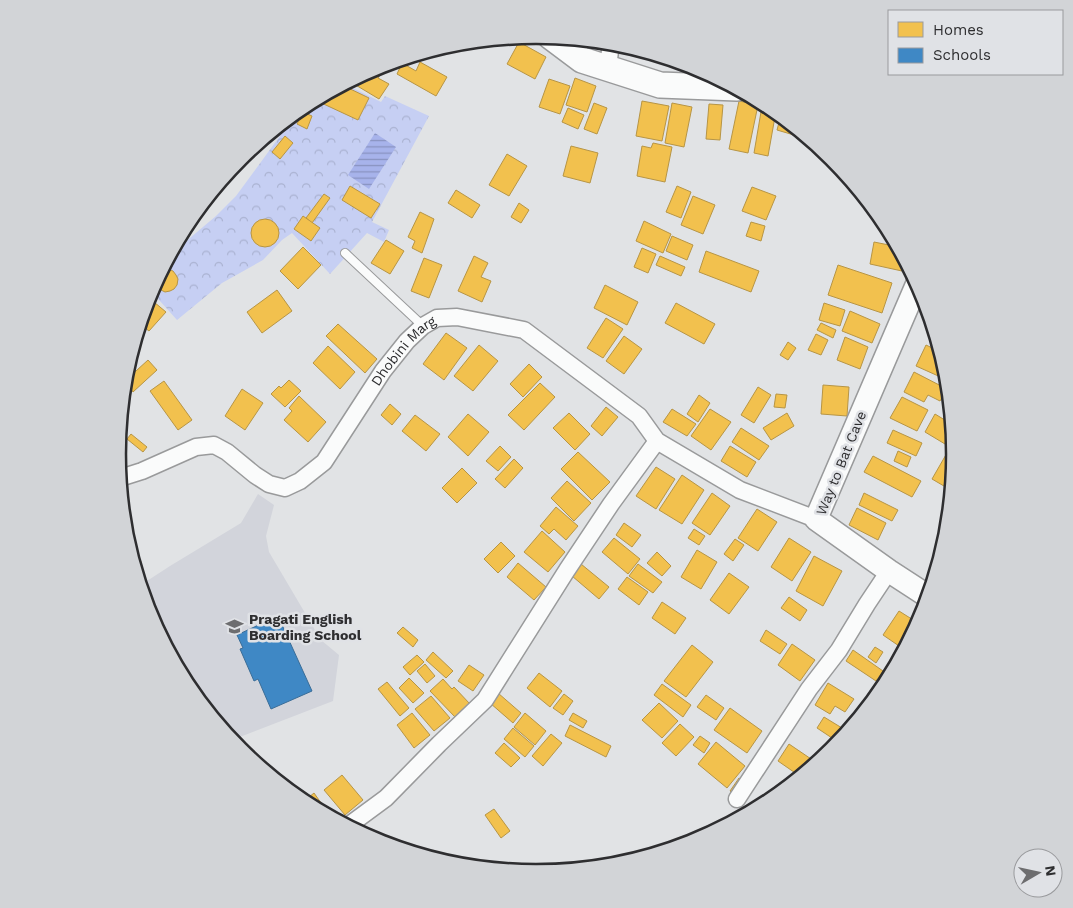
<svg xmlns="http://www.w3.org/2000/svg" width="1073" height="908" font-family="'Work Sans',sans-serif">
  <defs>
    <pattern id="forest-crowns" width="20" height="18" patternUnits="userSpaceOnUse" patternTransform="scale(1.25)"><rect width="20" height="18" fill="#c6cff3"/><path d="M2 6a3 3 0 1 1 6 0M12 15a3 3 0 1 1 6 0" fill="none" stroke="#aab2d1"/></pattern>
    <pattern id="water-rules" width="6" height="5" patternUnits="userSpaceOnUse" patternTransform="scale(1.25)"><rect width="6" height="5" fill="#a7b3eb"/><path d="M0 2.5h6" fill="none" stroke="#8892bf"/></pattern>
  </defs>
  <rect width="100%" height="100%" fill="#e1e3e5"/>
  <path fill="#d2d4db" d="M258,494L274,505L266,536L269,552L321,640L339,655L333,701L232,740L188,687L149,614L140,583L150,579L170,566L241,523Z"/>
  <path fill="url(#forest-crowns)" d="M345,84L381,102L385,96L429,116L372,222L389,230L384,242L367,233L330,274L292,233L282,240L263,260L222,283L177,320L151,291L171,254L216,216L236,196L285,129L293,114L304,105Z"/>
  <path fill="url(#water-rules)" d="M375,133L396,147L369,189L348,175Z"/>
  <g fill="#f2c14e" stroke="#b79545">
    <path d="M519,42L546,57L535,79L507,64Z"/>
    <path d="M621,44L644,51L642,56L619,48Z"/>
    <path d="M648,52L671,59L670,63L647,55Z"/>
    <path d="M420,62L447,77L436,96L397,74L402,63L416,71Z"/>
    <path d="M376,67L383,71L378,78L389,84L379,99L349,81Z"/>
    <path d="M575,78L596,86L587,112L566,105Z"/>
    <path d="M549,79L570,86L560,114L539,107Z"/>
    <path d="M342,85L369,98L358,120L315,100Z"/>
    <path d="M642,101L669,106L662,141L636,136Z"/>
    <path d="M739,101L758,105L748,153L729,149Z"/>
    <path d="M594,103L607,108L597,134L584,129Z"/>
    <path d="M672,103L692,107L684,147L665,143Z"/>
    <path d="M709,104L723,105L720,140L706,139Z"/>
    <path d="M762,106L772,108L776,111L768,156L754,153Z"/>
    <path d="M568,108L584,115L578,129L562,122Z"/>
    <path d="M303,112L312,116L307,129L297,124Z"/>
    <path d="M781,115L805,135L804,138L777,130Z"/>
    <path d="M285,136L293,143L280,159L272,152Z"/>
    <path d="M653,143L672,147L665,182L637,176L642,146L651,148Z"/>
    <path d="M571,146L598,153L590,183L563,176Z"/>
    <path d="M507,154L527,166L509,196L489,185Z"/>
    <path d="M350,186L380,204L371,218L342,200Z"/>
    <path d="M677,186L691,192L681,218L666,212Z"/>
    <path d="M752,187L776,196L766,220L742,211Z"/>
    <path d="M456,190L480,205L472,218L448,203Z"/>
    <path d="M324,194L330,198L312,223L306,218Z"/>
    <path d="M693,196L715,205L703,234L681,225Z"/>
    <path d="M519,203L529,210L521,223L511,217Z"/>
    <path d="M420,212L434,219L422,253L412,248L415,241L408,237Z"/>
    <path d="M303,216L320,228L311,241L294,229Z"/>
    <circle cx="265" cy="233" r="14"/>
    <path d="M644,221L671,234L663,253L636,241Z"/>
    <path d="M751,222L765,226L761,241L746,236Z"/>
    <path d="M672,236L693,245L687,260L666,251Z"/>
    <path d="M386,240L404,251L390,274L371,263Z"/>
    <path d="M874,242L899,247L905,258L902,271L870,264Z"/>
    <path d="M303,247L321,265L298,289L280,271Z"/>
    <path d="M642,248L656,254L648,273L634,267Z"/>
    <path d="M706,251L759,271L751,292L699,272Z"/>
    <path d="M474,256L488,263L481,277L491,281L482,302L458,291Z"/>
    <path d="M660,256L685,267L681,276L656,265Z"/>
    <path d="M424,258L442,265L429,298L411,291Z"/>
    <path d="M838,265L892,283L882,313L828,295Z"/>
    <path d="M168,269L173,271L176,275L178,279L177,285L174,289L170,291L165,292L161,290L157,286L156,282L162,270Z"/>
    <path d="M605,285L638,302L627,325L594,308Z"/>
    <path d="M277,290L292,311L262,333L247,312Z"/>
    <path d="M148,297L166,312L149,331L140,324Z"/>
    <path d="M676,303L715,324L704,344L665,323Z"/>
    <path d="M824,303L845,310L840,326L819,320Z"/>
    <path d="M850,311L880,324L872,343L842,331Z"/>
    <path d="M606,318L623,329L603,358L587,348Z"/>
    <path d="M821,323L836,330L833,338L817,330Z"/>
    <path d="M338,324L377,359L365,373L326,336Z"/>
    <path d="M446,333L467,348L444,380L423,364Z"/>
    <path d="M816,334L828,340L821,355L808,350Z"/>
    <path d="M624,336L642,349L624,374L606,361Z"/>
    <path d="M845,337L868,347L860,369L837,360Z"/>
    <path d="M788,342L796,348L788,360L780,355Z"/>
    <path d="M479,345L498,361L473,391L454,376Z"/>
    <path d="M926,345L941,352L948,373L945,379L916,366Z"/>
    <path d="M328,346L355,372L340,389L313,363Z"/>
    <path d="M148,360L157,370L133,392L125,381Z"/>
    <path d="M529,364L542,377L523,397L510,384Z"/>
    <path d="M914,372L947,389L940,401L928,395L924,402L904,392Z"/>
    <path d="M289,380L301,391L285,407L271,394L279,386L281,388Z"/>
    <path d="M164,381L192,420L178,430L150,391Z"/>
    <path d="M540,383L555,397L524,430L508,415Z"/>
    <path d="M823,385L849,387L847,416L821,414Z"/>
    <path d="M758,387L771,395L754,423L741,415Z"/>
    <path d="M242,389L263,403L245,430L225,416Z"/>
    <path d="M949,392L951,408L943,404Z"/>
    <path d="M776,394L787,395L785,408L774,407Z"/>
    <path d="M699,395L710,403L698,422L687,414Z"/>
    <path d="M299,396L326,422L308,442L284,420L292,411L289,408Z"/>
    <path d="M902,397L928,410L917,431L890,418Z"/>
    <path d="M390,404L401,414L392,425L381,415Z"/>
    <path d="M606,407L618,417L602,436L591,426Z"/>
    <path d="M672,409L696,424L687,436L663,422Z"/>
    <path d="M710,409L731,422L711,450L691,436Z"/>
    <path d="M569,413L590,434L575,450L553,428Z"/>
    <path d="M787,413L794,426L771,440L763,428Z"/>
    <path d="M468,414L489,432L468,456L448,437Z"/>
    <path d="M935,414L953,425V430L945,444L925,432Z"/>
    <path d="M415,415L440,434L426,451L402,431Z"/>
    <path d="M741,428L769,446L759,460L732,442Z"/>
    <path d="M893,430L922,443L916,456L887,443Z"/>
    <path d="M131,434L147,447L143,452L127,439Z"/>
    <path d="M500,446L511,457L498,471L486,461Z"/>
    <path d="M730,446L756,462L747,477L721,461Z"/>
    <path d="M951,446L955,448V454L953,482L949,489L932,479Z"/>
    <path d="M898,451L911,457L907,467L894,461Z"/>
    <path d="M578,452L610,482L592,500L561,469Z"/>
    <path d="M873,456L921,481L912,497L864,472Z"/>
    <path d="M514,459L523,468L505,488L495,479Z"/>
    <path d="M656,467L675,479L656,509L636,496Z"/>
    <path d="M462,468L477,483L457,503L442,488Z"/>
    <path d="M682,475L704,490L682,524L659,510Z"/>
    <path d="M567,481L591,503L574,521L551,498Z"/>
    <path d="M712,493L730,506L710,535L692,523Z"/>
    <path d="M864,493L898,510L892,521L859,505Z"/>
    <path d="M556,507L578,526L566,540L554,529L549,534L540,526Z"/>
    <path d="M857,508L886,523L878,540L849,525Z"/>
    <path d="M757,509L777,522L758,551L738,538Z"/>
    <path d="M624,523L641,535L632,547L616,535Z"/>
    <path d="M125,527L141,562L135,566L125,535Z"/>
    <path d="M694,529L705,536L699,545L688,538Z"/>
    <path d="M542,531L565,552L548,572L524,552Z"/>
    <path d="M614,538L640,559L628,574L602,552Z"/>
    <path d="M789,538L811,552L792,581L771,567Z"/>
    <path d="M735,539L744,545L733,561L724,554Z"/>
    <path d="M501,542L515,556L498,573L484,559Z"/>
    <path d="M697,550L717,562L701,589L681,577Z"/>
    <path d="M657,552L671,566L662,576L647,563Z"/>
    <path d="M814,556L842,571L823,606L796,591Z"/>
    <path d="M518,563L546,587L534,600L507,577Z"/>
    <path d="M581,564L609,587L599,599L572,576Z"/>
    <path d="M638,564L662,582L653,593L629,576Z"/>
    <path d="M140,567L145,577L139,580L136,569Z"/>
    <path d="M729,573L749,587L729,614L710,600Z"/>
    <path d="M627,577L648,592L639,605L618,589Z"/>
    <path d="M789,597L807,610L800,621L781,608Z"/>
    <path d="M662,602L686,618L675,634L652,618Z"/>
    <path d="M899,611L918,623L902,648L883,635Z"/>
    <path d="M403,627L418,640L413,647L397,633Z"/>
    <path d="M766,630L787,644L780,654L760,641Z"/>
    <path d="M792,644L815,660L800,681L778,665Z"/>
    <path d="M692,645L713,662L686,697L664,681Z"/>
    <path d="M875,647L883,652L876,663L868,657Z"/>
    <path d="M853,650L883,671L876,681L846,661Z"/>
    <path d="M433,652L453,671L446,678L426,660Z"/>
    <path d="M417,655L424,662L410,675L403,667Z"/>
    <path d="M425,664L435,676L427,683L417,671Z"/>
    <path d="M469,665L484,675L473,691L458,681Z"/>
    <path d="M539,673L562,691L550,707L527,688Z"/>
    <path d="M409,678L424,693L413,703L399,688Z"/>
    <path d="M443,679L452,689L454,687L470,704L455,717L430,691Z"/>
    <path d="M387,682L409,708L400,716L378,689Z"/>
    <path d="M828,683L854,699L845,712L835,706L830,714L815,705Z"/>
    <path d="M662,684L691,705L683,717L654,695Z"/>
    <path d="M498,693L521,713L513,723L490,703Z"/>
    <path d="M564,694L573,701L563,715L553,708Z"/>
    <path d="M706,695L724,708L716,720L697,707Z"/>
    <path d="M431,696L450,718L434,731L415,709Z"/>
    <path d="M659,703L678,721L662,738L642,720Z"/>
    <path d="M730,708L762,731L747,753L714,730Z"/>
    <path d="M412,713L430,735L414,748L397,725Z"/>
    <path d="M525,713L546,731L535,745L514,727Z"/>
    <path d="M573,713L587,721L583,728L569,720Z"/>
    <path d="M824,717L842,728L835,740L817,728Z"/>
    <path d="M680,724L694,737L676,756L662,743Z"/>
    <path d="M570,725L611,746L606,757L565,736Z"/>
    <path d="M513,728L534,746L525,757L504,739Z"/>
    <path d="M551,734L562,743L543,766L532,756Z"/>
    <path d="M700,736L710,743L704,753L693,745Z"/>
    <path d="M716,742L745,766L727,788L698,764Z"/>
    <path d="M504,743L520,758L511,767L495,753Z"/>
    <path d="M789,744L817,763L801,777L778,761Z"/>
    <path d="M342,775L363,800L345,815L324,790Z"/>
    <path d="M739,778L746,783L737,796L730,791Z"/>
    <path d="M314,793L331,817L303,802Z"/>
    <path d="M494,809L510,831L501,838L485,815Z"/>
  </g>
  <path fill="#3f88c5" stroke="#3a6d98" d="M278,616L312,691L271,709L258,679L254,681L240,649L243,648L237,635Z"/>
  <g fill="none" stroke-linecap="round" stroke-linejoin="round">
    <defs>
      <path id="service" d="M345,253L423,326"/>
      <g id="minor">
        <path d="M608,68L611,42"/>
        <path id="s1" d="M120,478L142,471L196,447L214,445L227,452L255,475L269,484L285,488L300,481L324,462L383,371L407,341L423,326L437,318L457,317L524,330L639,416L657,441L740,490L816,519"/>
        <path d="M737,799L809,689L839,650L867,604L889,571"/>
        <path d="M348,826L386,798L439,744L485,700L567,570L611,504L657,441"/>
      </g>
      <path id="secondary" d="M918,282L816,519L889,571L929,597"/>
      <path id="primary" d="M550,36L582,60L660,85L737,88"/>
    </defs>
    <use href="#service" stroke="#999a9b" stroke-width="10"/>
    <use href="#minor" stroke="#999a9b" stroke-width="19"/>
    <use href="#secondary" stroke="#999a9b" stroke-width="25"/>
    <use href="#primary" stroke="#999a9b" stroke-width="28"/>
    <use href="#service" stroke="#fafbfb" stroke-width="8"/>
    <use href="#minor" stroke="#fafbfb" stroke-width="16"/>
    <use href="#secondary" stroke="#fafbfb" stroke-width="22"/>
    <use href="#primary" stroke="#fafbfb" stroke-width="25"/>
  </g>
  <defs>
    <symbol id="school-bare" viewBox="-9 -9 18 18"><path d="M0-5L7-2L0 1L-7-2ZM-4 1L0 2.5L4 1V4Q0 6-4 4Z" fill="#6d6d6f" stroke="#e0e2e6" stroke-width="2.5" paint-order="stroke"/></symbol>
  </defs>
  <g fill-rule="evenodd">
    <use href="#school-bare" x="222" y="614" width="25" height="25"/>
  </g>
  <g text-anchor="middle" stroke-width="5" stroke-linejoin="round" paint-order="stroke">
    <g font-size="14" fill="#2e2e30" stroke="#e0e2e6">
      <text dy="5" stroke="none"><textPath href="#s1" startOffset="369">Dhobini Marg</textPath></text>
      <text transform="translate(841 463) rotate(-68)" y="5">Way to Bat Cave</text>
    </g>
    <g font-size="14" font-weight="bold" fill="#2e2e30" stroke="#e0e2e6" text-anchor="start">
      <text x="249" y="624">Pragati English<tspan x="249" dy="16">Boarding School</tspan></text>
    </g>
  </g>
  <path d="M0 0H1073V908H0ZM126 454a410 410 0 1 1 820 0a410 410 0 1 1-820 0Z" fill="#d2d4d7" fill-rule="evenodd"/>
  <path fill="none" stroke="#2e2e30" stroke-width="2.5" d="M126 454a410 410 0 1 1 820 0a410 410 0 1 1-820 0Z"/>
  <rect x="888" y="10" width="175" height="65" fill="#e0e2e6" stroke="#999a9d"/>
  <rect x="898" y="22" width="25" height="15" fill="#f2c14e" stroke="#999a9d"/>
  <text x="933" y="35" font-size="15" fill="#2e2e30">Homes</text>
  <rect x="898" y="48" width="25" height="15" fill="#3f88c5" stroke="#999a9d"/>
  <text x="933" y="60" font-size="15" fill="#2e2e30">Schools</text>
  <g transform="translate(1038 873) rotate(81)"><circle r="24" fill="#e0e2e6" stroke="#999a9d"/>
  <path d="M0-4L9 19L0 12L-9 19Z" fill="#6d6d6f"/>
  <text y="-8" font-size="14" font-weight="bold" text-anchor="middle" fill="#2e2e30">N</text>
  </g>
</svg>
